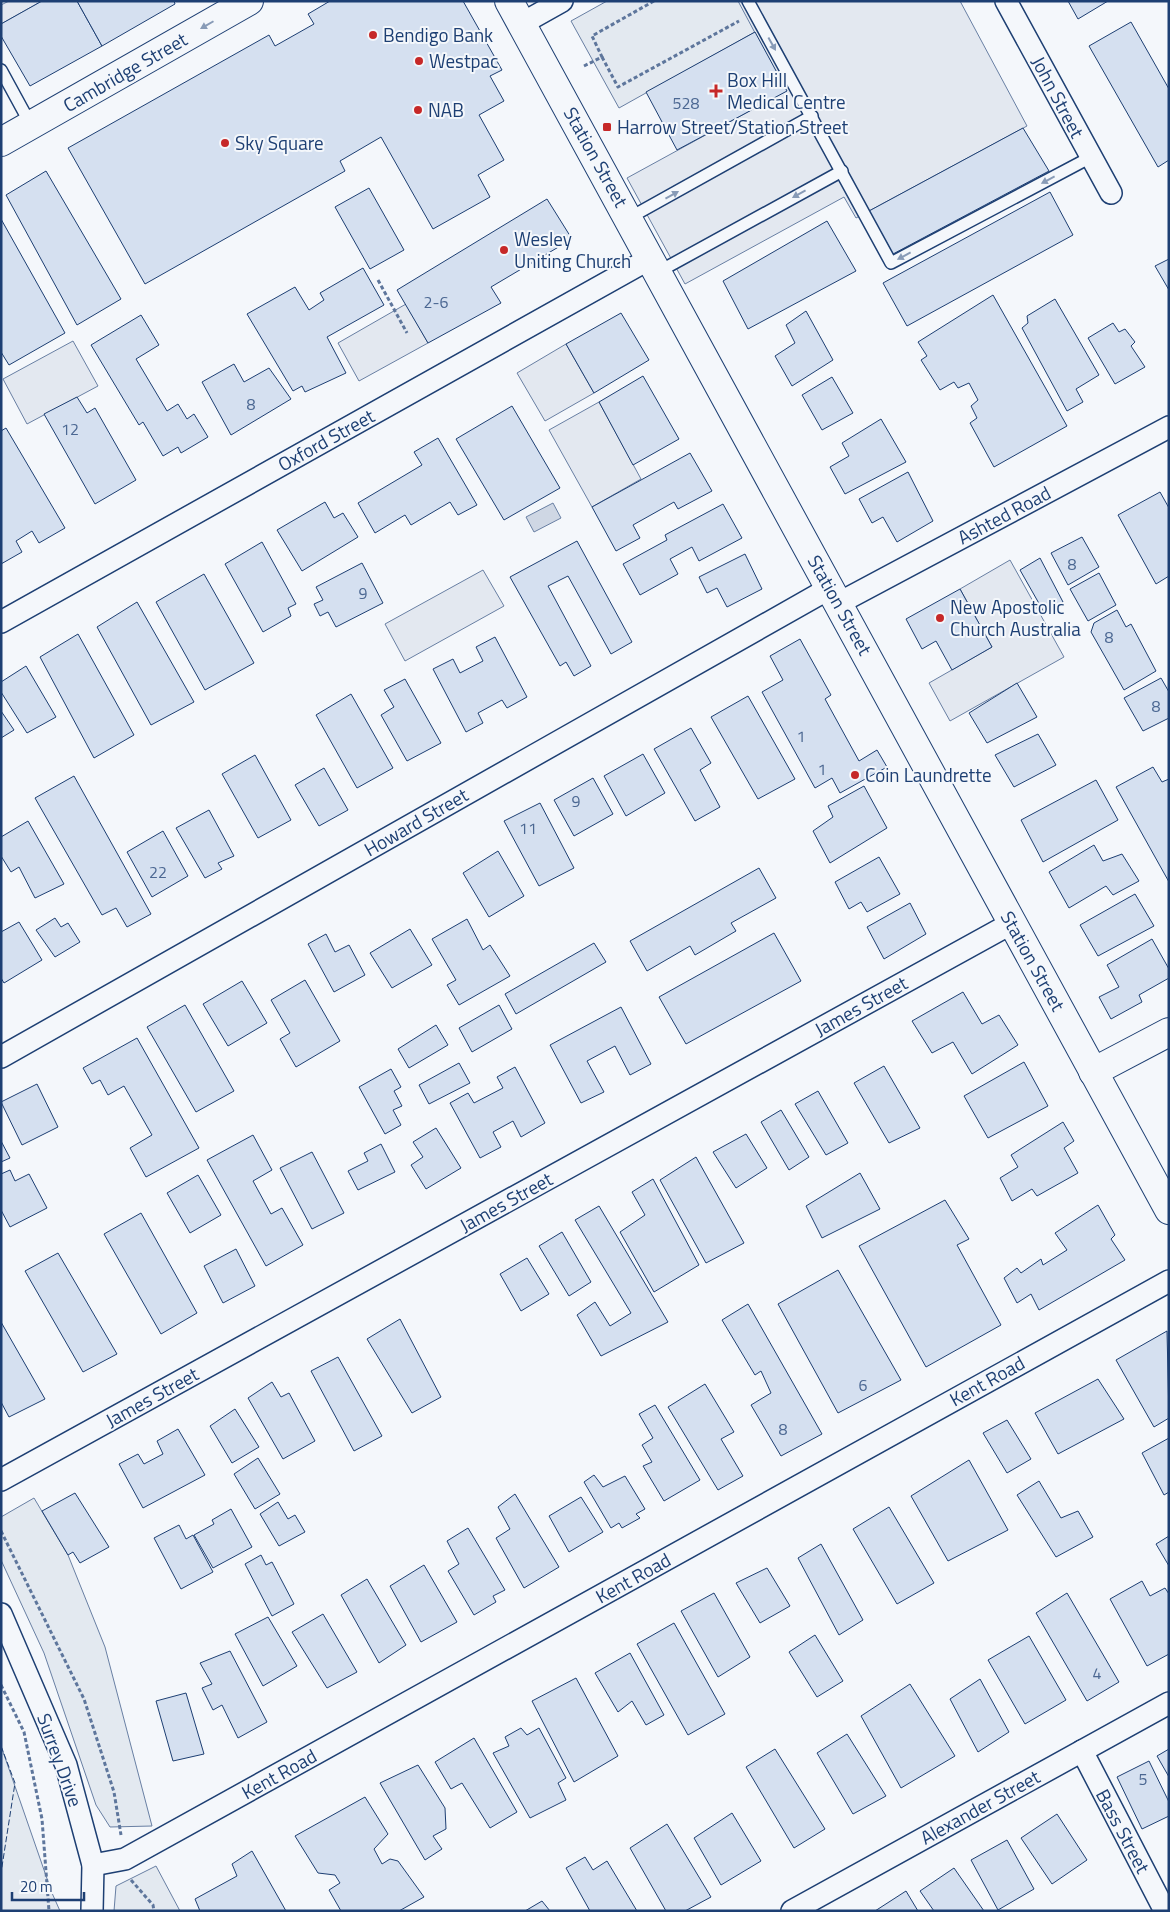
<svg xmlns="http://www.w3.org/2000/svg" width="1170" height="1912" font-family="'Titillium Web',sans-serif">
  <rect width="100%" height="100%" fill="#f4f7fb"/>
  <g fill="#e3e9f0" stroke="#687fa3">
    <path d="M607,1H739L755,32L619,108L571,21Z"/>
    <path d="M34,1498L68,1555L105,1647L152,1826L110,1827L96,1805L44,1653L1,1560V1517Z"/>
    <path d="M1,1746L52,1893L60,1911H1Z"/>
    <path d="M156,1866L180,1911H114L116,1886Z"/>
  </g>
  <g fill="#e3e8f0" stroke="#687fa3">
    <path d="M9,1H42L1,24V5Z"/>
    <path d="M738,1H960L1027,126L856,218L844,197L685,284L627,178L786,91Z"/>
    <path d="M406,304L428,343L359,381L338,343Z"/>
    <path d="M73,341L98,386L27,424L3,379Z"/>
    <path d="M566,344L594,393L545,421L517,373Z"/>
    <path d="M599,402L641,479L592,507L549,430Z"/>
    <path d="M1010,560L1064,657L950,721L929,683L992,647L960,589Z"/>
    <path d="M483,570L504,606L405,661L385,624Z"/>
  </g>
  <path fill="#cfd7e4" stroke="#687fa3" d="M553,503L561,518L534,532L526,517Z"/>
  <g fill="#d5e0f0" stroke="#1d3f73">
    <path d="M42,1H77L102,46L30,86L1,36V24Z"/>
    <path d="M77,1H174L175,4L102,46Z"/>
    <path d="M330,1H463L502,70L490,76L504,101L479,115L504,160L478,175L490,197L433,229L381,137L340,161L345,171L145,284L68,148L269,35L275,46L314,24L308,14Z"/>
    <path d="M1068,1H1108L1078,19Z"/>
    <path d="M1131,22L1169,89V160L1158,167L1089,46Z"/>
    <path d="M755,32L787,91L677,150L646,92Z"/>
    <path d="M1023,128L1049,171L893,254L869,211Z"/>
    <path d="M46,171L121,299L77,325L6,195Z"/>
    <path d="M369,188L404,250L370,269L335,207Z"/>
    <path d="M1050,192L1073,235L907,326L883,283Z"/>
    <path d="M547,199L572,239L491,287L501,303L428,343L397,290Z"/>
    <path d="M1,219L65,333L9,365L1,352Z"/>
    <path d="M827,221L856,271L748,329L723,281Z"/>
    <path d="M1169,259V290L1155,266Z"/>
    <path d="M363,268L384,305L327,337L346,373L305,392L302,386L293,391L247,314L295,287L309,310L324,300L320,293Z"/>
    <path d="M993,295L1067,426L994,467L970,423L977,418L971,406L978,400L969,383L958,388L954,382L940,390L921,360L927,356L918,342Z"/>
    <path d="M1055,299L1099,375L1076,389L1083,402L1067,411L1022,328L1028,323L1027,316Z"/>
    <path d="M806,311L833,360L792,386L775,356L795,343L786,325Z"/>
    <path d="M621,313L649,360L594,393L566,344Z"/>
    <path d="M141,315L159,345L136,359L167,411L178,404L187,419L194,414L208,437L181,453L178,447L163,456L143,422L139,425L91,345Z"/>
    <path d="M1113,323L1119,332L1125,329L1135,342L1131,346L1145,367L1115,384L1088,338Z"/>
    <path d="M234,364L244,382L269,368L291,399L231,435L202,382Z"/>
    <path d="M643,376L679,439L633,465L599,402Z"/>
    <path d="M832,377L853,413L822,430L802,395Z"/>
    <path d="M77,397L87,413L95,408L136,480L95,504L44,414Z"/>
    <path d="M512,406L560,488L504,520L456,439Z"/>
    <path d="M881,419L906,462L845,494L830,467L849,456L842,443Z"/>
    <path d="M6,428L65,528L39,543L32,531L16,541L22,552L1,564V431Z"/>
    <path d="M438,438L477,505L458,515L450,502L411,525L405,515L375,533L358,503L422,465L414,452Z"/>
    <path d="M690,453L712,491L678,509L674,502L633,525L640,538L616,551L592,507Z"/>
    <path d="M908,472L933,521L897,542L883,517L872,523L859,499Z"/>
    <path d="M1160,492L1169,508V576L1156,584L1118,515Z"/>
    <path d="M325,502L334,518L343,513L358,537L302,571L277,530Z"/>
    <path d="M723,504L742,538L699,561L692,547L670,559L678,574L640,595L623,564L667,540L665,535Z"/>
    <path d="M1082,537L1099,567L1068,585L1051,553Z"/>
    <path d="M577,541L632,642L611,654L568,576L548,586L591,666L574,676L566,662L560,666L510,577Z"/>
    <path d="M262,542L296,604L288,608L291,616L263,632L225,564Z"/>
    <path d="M745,554L762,589L727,607L717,588L707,593L699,577Z"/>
    <path d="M1040,558L1063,602L1045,614L1020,570Z"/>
    <path d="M362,563L383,603L336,627L328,612L320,616L314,604L323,600L316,587Z"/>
    <path d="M1099,573L1116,605L1088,621L1070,589Z"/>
    <path d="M204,574L254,663L205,690L156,602Z"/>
    <path d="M960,589L992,647L952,670L936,641L922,649L906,619Z"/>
    <path d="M137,602L194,702L151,725L97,627Z"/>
    <path d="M1117,610L1126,627L1131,624L1156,671L1124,690L1091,632L1094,623Z"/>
    <path d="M78,634L134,735L94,758L40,657Z"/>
    <path d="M495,637L527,697L507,708L502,700L478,713L483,723L466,732L433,669L453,659L460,673L483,661L476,647Z"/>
    <path d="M800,639L831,695L825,699L859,761L877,750L887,767L840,793L832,778L815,788L762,692L783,680L770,656Z"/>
    <path d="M26,666L56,717L27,733L1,692V682Z"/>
    <path d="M1161,678L1169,692V718L1143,731L1124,698Z"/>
    <path d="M405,679L441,743L407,761L381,715L394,707L384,690Z"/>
    <path d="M1017,683L1037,717L987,743L969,713Z"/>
    <path d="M351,694L393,768L357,788L316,715Z"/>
    <path d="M748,696L795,779L758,799L711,717Z"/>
    <path d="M1,711L14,730L1,738Z"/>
    <path d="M691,728L711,763L700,770L720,807L695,821L654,749Z"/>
    <path d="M1038,734L1056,765L1014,787L995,755Z"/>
    <path d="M643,754L665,793L626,816L604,776Z"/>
    <path d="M255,755L291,820L258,838L222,774Z"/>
    <path d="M1153,767L1162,782L1169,779V882L1116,787Z"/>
    <path d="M324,768L348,810L319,826L295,785Z"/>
    <path d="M74,776L151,914L127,927L116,908L102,915L35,798Z"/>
    <path d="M593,778L613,814L574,836L554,800Z"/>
    <path d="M1096,780L1118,820L1043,862L1021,820Z"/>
    <path d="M864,786L887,828L830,863L813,831L833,817L828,806Z"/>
    <path d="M540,803L574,868L539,886L504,821Z"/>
    <path d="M209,810L234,856L218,863L222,869L205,878L176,828Z"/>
    <path d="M28,821L64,884L35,898L19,867L11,872L1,856V837Z"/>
    <path d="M163,831L188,876L152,897L127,852Z"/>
    <path d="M1094,845L1103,861L1122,854L1139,881L1113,895L1106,886L1069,908L1049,872Z"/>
    <path d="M498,851L524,896L489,917L463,873Z"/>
    <path d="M879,857L900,894L867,912L861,902L849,909L835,882Z"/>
    <path d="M759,868L776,898L731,923L736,931L695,955L690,946L647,971L630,941Z"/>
    <path d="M1135,894L1154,926L1098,956L1080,925Z"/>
    <path d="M910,903L926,934L884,959L867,927Z"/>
    <path d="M55,918L61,927L68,923L80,942L55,957L36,930Z"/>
    <path d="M467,919L483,950L490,945L510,976L459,1005L447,985L456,980L432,939Z"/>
    <path d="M19,922L42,960L4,983L1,978V932Z"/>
    <path d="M410,929L432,965L392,988L370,953Z"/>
    <path d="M774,933L801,981L686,1044L659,997Z"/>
    <path d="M326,934L335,952L349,945L365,975L334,992L308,944Z"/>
    <path d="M1152,939L1169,969V978L1139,995L1142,1002L1111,1019L1099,997L1119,987L1107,965Z"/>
    <path d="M594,943L606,962L516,1014L505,994Z"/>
    <path d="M305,980L340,1041L296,1067L280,1039L290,1033L271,1000Z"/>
    <path d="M242,981L267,1023L228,1046L203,1004Z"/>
    <path d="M963,992L982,1024L999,1015L1018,1045L972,1074L953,1042L932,1053L912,1021Z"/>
    <path d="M185,1005L234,1091L196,1112L147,1027Z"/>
    <path d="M499,1005L512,1029L472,1052L459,1028Z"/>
    <path d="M621,1007L651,1064L630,1075L615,1046L587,1061L604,1092L581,1103L550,1045Z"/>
    <path d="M436,1025L448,1045L409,1068L398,1049Z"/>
    <path d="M137,1038L199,1148L146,1177L130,1148L152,1135L124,1086L108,1095L100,1080L92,1084L83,1068Z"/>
    <path d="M1024,1062L1048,1106L988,1138L964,1096Z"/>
    <path d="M459,1063L470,1083L429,1104L419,1085Z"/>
    <path d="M884,1066L920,1128L889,1143L854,1083Z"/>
    <path d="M515,1067L545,1123L521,1137L513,1121L493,1132L501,1147L480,1158L450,1103L468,1093L474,1103L503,1088L497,1077Z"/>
    <path d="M391,1069L401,1087L394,1091L402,1106L393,1110L401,1125L385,1134L359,1087Z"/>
    <path d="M37,1084L58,1127L22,1145L1,1102Z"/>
    <path d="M818,1091L848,1143L826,1155L795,1104Z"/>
    <path d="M781,1110L809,1157L789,1170L761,1122Z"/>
    <path d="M1063,1122L1074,1141L1064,1148L1078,1173L1037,1196L1032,1189L1012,1201L1000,1178L1018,1167L1011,1155Z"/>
    <path d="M436,1128L461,1168L426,1189L411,1165L423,1157L413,1142Z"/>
    <path d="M746,1134L767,1168L736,1188L713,1152Z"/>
    <path d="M253,1135L272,1170L253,1181L271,1214L282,1208L303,1245L266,1266L207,1160Z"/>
    <path d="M1,1141L10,1158L1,1162Z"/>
    <path d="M381,1144L395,1172L358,1190L348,1171L368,1161L364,1153Z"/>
    <path d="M312,1152L344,1213L312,1229L280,1168Z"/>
    <path d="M696,1157L744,1243L706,1263L660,1180Z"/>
    <path d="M10,1170L15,1181L29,1174L47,1208L10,1227L1,1210V1174Z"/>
    <path d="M860,1173L880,1209L822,1238L806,1206Z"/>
    <path d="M198,1175L221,1215L190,1233L167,1193Z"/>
    <path d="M653,1179L699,1265L654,1292L620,1232L645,1215L632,1192Z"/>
    <path d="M945,1200L969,1239L957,1245L1001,1325L926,1367L859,1246Z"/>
    <path d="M1098,1205L1115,1235L1111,1239L1125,1260L1039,1310L1031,1294L1017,1303L1004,1278L1017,1268L1021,1273L1041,1259L1043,1265L1067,1250L1055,1233Z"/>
    <path d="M599,1206L668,1322L601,1356L577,1315L595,1302L610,1326L631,1313L575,1220Z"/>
    <path d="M141,1213L197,1313L161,1334L104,1234Z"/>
    <path d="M562,1232L591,1282L569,1296L539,1246Z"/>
    <path d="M236,1249L255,1286L223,1303L204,1266Z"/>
    <path d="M58,1253L117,1354L83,1372L25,1271Z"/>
    <path d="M527,1258L549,1294L521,1311L500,1274Z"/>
    <path d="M838,1270L901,1380L838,1413L778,1304Z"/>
    <path d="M748,1304L822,1434L781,1456L751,1405L771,1393L761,1371L755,1375L722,1320Z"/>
    <path d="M400,1319L441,1397L412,1413L367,1339Z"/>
    <path d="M1,1322L45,1399L9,1417L1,1402Z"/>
    <path d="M1167,1331L1169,1418L1154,1427L1116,1360Z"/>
    <path d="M338,1357L382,1436L354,1451L311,1371Z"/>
    <path d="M1098,1379L1124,1419L1058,1454L1035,1413Z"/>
    <path d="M272,1382L281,1397L289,1393L315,1441L283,1459L248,1398Z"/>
    <path d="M705,1384L734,1432L721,1439L743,1476L718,1490L668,1407Z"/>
    <path d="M655,1405L700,1480L664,1501L643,1466L652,1462L642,1445L653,1438L639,1414Z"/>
    <path d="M235,1409L259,1447L232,1463L210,1426Z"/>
    <path d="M1007,1420L1031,1459L1007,1473L983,1433Z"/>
    <path d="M178,1429L205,1475L143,1508L119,1464L138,1454L144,1464L163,1454L157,1441Z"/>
    <path d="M1169,1438V1492L1164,1495L1142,1453Z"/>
    <path d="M258,1458L280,1494L255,1509L234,1474Z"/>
    <path d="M969,1460L1008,1530L948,1561L911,1496Z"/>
    <path d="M594,1475L603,1487L625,1476L645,1509L636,1514L640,1518L622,1528L619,1523L611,1528L584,1482Z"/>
    <path d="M1039,1481L1061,1518L1078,1511L1093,1537L1056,1557L1017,1495Z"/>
    <path d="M75,1493L109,1547L80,1563L73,1552L68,1555L42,1511Z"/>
    <path d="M515,1494L559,1567L524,1588L496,1538L510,1529L498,1507Z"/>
    <path d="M581,1497L603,1532L569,1552L549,1516Z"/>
    <path d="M278,1502L288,1519L295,1515L305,1532L279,1546L260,1514Z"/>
    <path d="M889,1507L934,1583L897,1604L853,1529Z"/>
    <path d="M231,1509L252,1547L213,1568L194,1535L214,1524L212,1520Z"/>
    <path d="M179,1525L186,1539L193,1535L213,1572L181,1589L154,1538Z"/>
    <path d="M468,1528L505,1590L493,1596L496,1602L474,1615L448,1571L459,1564L447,1541Z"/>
    <path d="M1169,1536V1566L1156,1544Z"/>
    <path d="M821,1544L863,1620L839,1635L798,1558Z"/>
    <path d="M261,1555L266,1565L272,1562L294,1604L272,1616L245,1564Z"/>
    <path d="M424,1565L457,1622L421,1642L390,1586Z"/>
    <path d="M767,1568L790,1606L760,1623L736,1583Z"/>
    <path d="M367,1579L406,1645L379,1663L341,1595Z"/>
    <path d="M1142,1581L1150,1596L1165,1588L1169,1594V1654L1147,1666L1110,1599Z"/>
    <path d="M714,1593L750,1657L718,1677L681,1611Z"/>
    <path d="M1067,1593L1119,1682L1087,1701L1036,1613Z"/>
    <path d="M323,1614L357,1672L327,1688L292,1632Z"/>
    <path d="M268,1617L297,1666L263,1686L235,1634Z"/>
    <path d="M674,1623L725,1714L688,1735L637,1644Z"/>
    <path d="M815,1635L843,1681L817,1697L789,1652Z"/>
    <path d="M1029,1636L1066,1700L1025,1724L988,1660Z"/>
    <path d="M230,1651L267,1722L238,1738L222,1705L213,1710L202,1688L212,1684L200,1663Z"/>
    <path d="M630,1653L664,1715L646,1725L632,1701L618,1712L595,1673Z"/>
    <path d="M576,1678L618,1756L574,1782L532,1701Z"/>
    <path d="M980,1679L1009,1732L978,1752L950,1699Z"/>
    <path d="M910,1684L955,1756L901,1788L861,1716Z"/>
    <path d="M186,1693L204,1754L173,1761L156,1701Z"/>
    <path d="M521,1728L527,1735L539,1728L566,1778L558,1783L566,1800L530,1818L493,1753L509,1746L505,1737Z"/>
    <path d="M847,1734L886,1796L853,1814L817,1753Z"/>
    <path d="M474,1738L517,1812L490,1828L462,1783L451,1789L435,1762Z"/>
    <path d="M775,1749L825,1829L794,1848L746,1767Z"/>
    <path d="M1169,1749V1777L1157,1756Z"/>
    <path d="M1149,1761L1169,1802V1816L1142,1829L1117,1777Z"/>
    <path d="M418,1765L445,1808L446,1829L433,1836L442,1849L425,1860L380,1783Z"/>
    <path d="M365,1797L388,1834L374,1849L382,1864L390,1859L398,1861L424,1897L399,1911H341L329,1890L340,1883L335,1875L318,1873L295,1836Z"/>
    <path d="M732,1813L761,1861L721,1885L694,1838Z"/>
    <path d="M1057,1814L1087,1860L1052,1884L1021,1838Z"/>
    <path d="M667,1824L711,1897L685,1911H666L630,1848Z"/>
    <path d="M1007,1840L1034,1889L998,1910L971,1860Z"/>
    <path d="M252,1851L286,1911H200L195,1899L237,1876L232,1864Z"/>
    <path d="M585,1857L593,1870L607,1861L637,1911H590L566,1868Z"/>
    <path d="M954,1868L984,1911H934L920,1891Z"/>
    <path d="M906,1891L918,1911H875Z"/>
    <path d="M542,1901L550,1911H525Z"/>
  </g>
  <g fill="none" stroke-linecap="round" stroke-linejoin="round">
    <defs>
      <g id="lane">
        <path d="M748,1L891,263L1091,157"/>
        <path d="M1,70L31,125"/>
        <path d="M629,218L812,116"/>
        <path d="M658,272L842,171"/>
      </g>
      <g id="street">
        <path d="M1006,1L1111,193"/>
        <path d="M521,24L562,1"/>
        <path d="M839,603L1169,427"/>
        <path d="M1,622L651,258"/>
        <path d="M1,1057L830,588"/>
        <path d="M1,1480L1012,923"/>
        <path d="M1,1614L66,1765L93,1865L92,1911"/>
        <path d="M1082,1751L1165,1911"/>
        <path d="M93,1865L125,1859L1169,1281"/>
        <path d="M792,1911L1169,1703"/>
      </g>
      <g id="secondary">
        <path d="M1,142L249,1"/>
        <path d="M1093,1072L1169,1032"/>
      </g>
      <path id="primary" d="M509,1L1169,1210"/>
    </defs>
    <use href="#lane" stroke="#1d3f73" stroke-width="14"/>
    <use href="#street" stroke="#1d3f73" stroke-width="24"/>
    <use href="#secondary" stroke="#1d3f73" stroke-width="30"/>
    <use href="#primary" stroke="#1d3f73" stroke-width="30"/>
    <g stroke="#5e769c" stroke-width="3" stroke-dasharray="4 2.5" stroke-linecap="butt">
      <path d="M602,57L618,87L739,21"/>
      <path d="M584,66L602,57L592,36L654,1"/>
      <path d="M378,280L407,333"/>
      <path d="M1,1531L84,1699L114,1792L121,1835"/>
      <path d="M1,1685L24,1732L42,1819L49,1911"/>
      <path d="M131,1880L153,1905L154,1911"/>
    </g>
    <use href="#lane" stroke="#f4f7fb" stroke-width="11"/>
    <use href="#street" stroke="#f4f7fb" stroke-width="21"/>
    <use href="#secondary" stroke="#f4f7fb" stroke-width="28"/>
    <use href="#primary" stroke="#f4f7fb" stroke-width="28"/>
    <path stroke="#1d3f73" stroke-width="1" stroke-dasharray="6 2.5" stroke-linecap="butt" d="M1,1746L15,1783L1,1873"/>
  </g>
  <defs><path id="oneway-solid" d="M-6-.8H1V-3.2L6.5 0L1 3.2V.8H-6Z" transform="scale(1.25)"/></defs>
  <g fill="#889bb7">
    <use href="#oneway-solid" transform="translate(207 25) rotate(150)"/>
    <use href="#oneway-solid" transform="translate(772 44) rotate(61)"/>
    <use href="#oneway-solid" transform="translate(1048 180) rotate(152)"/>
    <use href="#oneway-solid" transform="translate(799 194) rotate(151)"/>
    <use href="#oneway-solid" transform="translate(672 195) rotate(-29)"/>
    <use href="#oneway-solid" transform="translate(904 256) rotate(152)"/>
  </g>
  <g fill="#c62828" stroke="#f4f7fb" stroke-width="2">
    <circle cx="373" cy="35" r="5"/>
    <circle cx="419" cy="61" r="5"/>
    <path d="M713.5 83.5h5v5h5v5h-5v5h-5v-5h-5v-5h5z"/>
    <circle cx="418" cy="110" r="5"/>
    <rect x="602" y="122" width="10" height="10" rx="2.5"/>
    <circle cx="225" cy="143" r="5"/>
    <circle cx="504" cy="250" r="5"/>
    <circle cx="940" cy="618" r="5"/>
    <circle cx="855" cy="775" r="5"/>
  </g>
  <g text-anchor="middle" stroke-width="4" stroke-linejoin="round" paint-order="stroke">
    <g font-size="16" fill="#4b6792">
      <text x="686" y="109">528</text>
      <text x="436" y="308">2-6</text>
      <text x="251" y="410">8</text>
      <text x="70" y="435">12</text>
      <text x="1072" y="570">8</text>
      <text x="363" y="599">9</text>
      <text x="1109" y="643">8</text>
      <text x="1156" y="712">8</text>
      <text x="801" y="742">1</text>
      <text x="822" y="775">1</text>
      <text x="576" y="807">9</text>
      <text x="528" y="834">11</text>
      <text x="158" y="878">22</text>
      <text x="863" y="1391">6</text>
      <text x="783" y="1435">8</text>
      <text x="1097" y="1679">4</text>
      <text x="1143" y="1785">5</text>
    </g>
    <g font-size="19" fill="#1d3f73" stroke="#f4f7fb" text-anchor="start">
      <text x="383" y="42">Bendigo Bank</text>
      <text x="429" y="68">Westpac</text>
      <text x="727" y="87">Box Hill<tspan x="727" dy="22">Medical Centre</tspan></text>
      <text x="428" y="117">NAB</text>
      <text x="617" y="134">Harrow Street/Station Street</text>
      <text x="235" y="150">Sky Square</text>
      <text x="514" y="246">Wesley<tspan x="514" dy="22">Uniting Church</tspan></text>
      <text x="950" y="614">New Apostolic<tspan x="950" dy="22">Church Australia</tspan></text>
      <text x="865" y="782">Coin Laundrette</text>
    </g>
    <g font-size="19" fill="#1d3f73" stroke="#f4f7fb">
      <text transform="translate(125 72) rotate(-30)" y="7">Cambridge Street</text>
      <text transform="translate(1058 97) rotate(62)" y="7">John Street</text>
      <text transform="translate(596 157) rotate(61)" y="7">Station Street</text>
      <text transform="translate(326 440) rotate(-29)" y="7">Oxford Street</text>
      <text transform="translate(1004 515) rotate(-28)" y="7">Ashted Road</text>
      <text transform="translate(840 605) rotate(61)" y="7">Station Street</text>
      <text transform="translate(416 822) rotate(-30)" y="7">Howard Street</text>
      <text transform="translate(1033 961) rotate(61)" y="7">Station Street</text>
      <text transform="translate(861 1006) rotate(-29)" y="7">James Street</text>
      <text transform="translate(506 1202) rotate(-29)" y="7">James Street</text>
      <text transform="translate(987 1381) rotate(-29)" y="7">Kent Road</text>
      <text transform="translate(152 1397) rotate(-29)" y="7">James Street</text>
      <text transform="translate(633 1578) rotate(-29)" y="7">Kent Road</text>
      <text transform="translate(60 1760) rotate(70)" y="7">Surrey Drive</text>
      <text transform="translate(279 1774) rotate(-29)" y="7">Kent Road</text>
      <text transform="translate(980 1807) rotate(-29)" y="7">Alexander Street</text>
      <text transform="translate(1123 1831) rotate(62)" y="7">Bass Street</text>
    </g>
  </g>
  <rect width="1170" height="1912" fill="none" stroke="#1d3f73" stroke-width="5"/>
  <path d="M12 1892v8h72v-8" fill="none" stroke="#1d3f73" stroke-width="2.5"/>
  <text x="20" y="1892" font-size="15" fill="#1d3f73" stroke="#f4f7fb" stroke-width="4" paint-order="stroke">20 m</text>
</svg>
